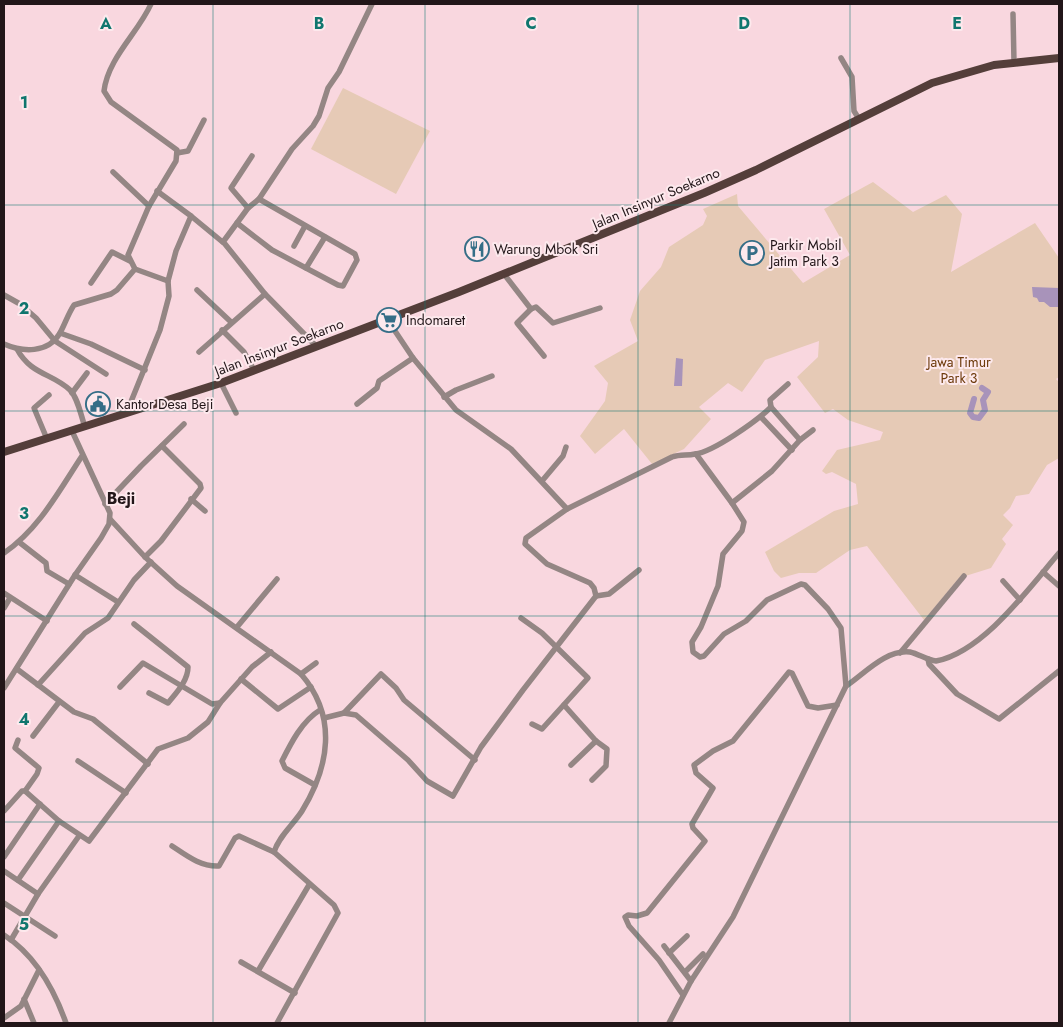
<svg xmlns="http://www.w3.org/2000/svg" width="1063" height="1027" font-family="Jost,sans-serif">
  <rect width="100%" height="100%" fill="#f9d7df"/>
  <g fill="#e6cab6">
    <path d="M343,88L430,131L396,194L311,149Z"/>
    <path d="M873,182L913,212L946,195L962,214L951,272L1035,223L1059,258V377L1056,379L1059,382V458L1047,465L1029,494L1016,496L1010,508L1003,515L1013,525L1002,539L1006,544L991,568L959,578L924,620L867,546L850,550L816,573H799L781,578L774,571L765,552L834,511L858,504L856,484L832,472L826,474L822,471L837,450L880,440L883,432L848,420L833,409L825,413L797,377L818,357L819,341L765,360L742,392L728,383L699,407L711,419L684,449L652,464L624,429L595,454L580,436L605,401L608,383L594,366L638,341L630,320L640,291L661,267L669,247L703,225L707,216L703,209L737,194L738,206L803,283L850,255L824,209Z"/>
  </g>
  <g fill="#a893ba">
    <path d="M1032,287L1059,288V307H1050L1044,302H1039L1037,298L1033,297Z"/>
    <path d="M676,358L683,359L682,386H674Z"/>
  </g>
  <g fill="none" stroke-linecap="round" stroke-linejoin="round">
    <path stroke="#a893ba" stroke-width="6" d="M974,399L970,413L973,417L979,418L985,410L983,400L988,392L982,388"/>
    <g stroke="#948684" stroke-width="5.5">
      <path d="M151,4C138,33 108,58 104,91L111,102L177,150L176,161L149,206L128,255L135,269L168,281"/>
      <path d="M1013,14L1014,62"/>
      <path d="M841,58L852,77L854,111L859,119"/>
      <path d="M177,153L188,151L204,120"/>
      <path d="M113,172L149,206"/>
      <path d="M248,208L231,188L252,156"/>
      <path d="M191,216L225,244L265,294L316,346"/>
      <path d="M237,223L272,250L338,285L343,286L357,260L355,254L259,199"/>
      <path d="M223,242L248,208L259,199L292,149L313,126L319,116L328,88L339,72L372,4"/>
      <path d="M294,246L305,226"/>
      <path d="M306,268L325,237"/>
      <path d="M504,274L531,309L536,307L553,323L600,308"/>
      <path d="M91,283L112,252L130,261"/>
      <path d="M197,290L231,322"/>
      <path d="M4,295L20,304L36,318L55,341L106,374"/>
      <path d="M531,309L517,323L544,356"/>
      <path d="M387,319L413,358L456,410L511,449L567,509"/>
      <path d="M222,330L244,352L254,370"/>
      <path d="M60,333L91,344L145,370"/>
      <path d="M4,344C22,352 48,354 60,333C65,324 68,314 74,305L111,294L117,290L135,269"/>
      <path d="M17,349C31,375 52,373 70,390C78,398 81,416 85,427"/>
      <path d="M199,352L265,294"/>
      <path d="M221,383L236,413"/>
      <path d="M72,393L87,373"/>
      <path d="M444,397L456,390L492,376"/>
      <path d="M357,404L377,388L379,381L413,358"/>
      <path d="M771,407L800,440"/>
      <path d="M126,414L160,330L169,296L168,281L176,251L191,216L157,191"/>
      <path d="M761,417L792,450"/>
      <path d="M47,439L34,408L49,395"/>
      <path d="M696,454L732,503L744,522L742,531L723,554L718,586L701,627L692,642L693,652L700,657L704,656L724,634L746,621L767,600L801,584L805,585L828,609L841,628L846,686"/>
      <path d="M542,481L563,456L566,447"/>
      <path d="M191,499L205,511"/>
      <path d="M732,503L772,471L800,440L813,430"/>
      <path d="M105,504L141,466L184,424"/>
      <path d="M110,519L145,557L177,586L301,674C338,717 329,767 302,811C293,825 279,836 274,852L334,905L338,913L277,1023"/>
      <path d="M19,542L46,563L47,571L69,584"/>
      <path d="M4,553C39,529 59,491 82,456"/>
      <path d="M145,557L161,541L201,488L200,484L162,446"/>
      <path d="M1043,572L1059,586"/>
      <path d="M75,575L118,602"/>
      <path d="M1003,581L1020,600"/>
      <path d="M4,593L47,621"/>
      <path d="M596,596L609,594L639,570"/>
      <path d="M4,608L10,598"/>
      <path d="M521,618L542,633L588,678L542,729L532,724"/>
      <path d="M134,624L188,667C188,681 176,693 168,703L149,693"/>
      <path d="M237,627L277,579"/>
      <path d="M900,653L964,576"/>
      <path d="M928,659L929,664L957,694L999,719L1059,671"/>
      <path d="M17,669L74,712L93,719L148,764"/>
      <path d="M301,674L316,663"/>
      <path d="M241,679L278,709L311,687"/>
      <path d="M38,685L85,633L108,618L134,580L151,562"/>
      <path d="M120,687L143,663L212,704L220,703L252,667L271,652"/>
      <path d="M4,688L75,575L101,538L109,524L110,513L72,431"/>
      <path d="M564,705L596,741L607,749L606,766L592,780"/>
      <path d="M344,713L381,674L396,688L404,700L475,760"/>
      <path d="M324,718L344,713L356,715L408,760L427,781L453,796L481,747L523,690L596,596L594,588L590,583L547,564L525,544L526,538L567,509L672,457C681,454 687,456 695,454C713,452 757,421 771,407L770,400L788,384"/>
      <path d="M33,736L59,702"/>
      <path d="M18,740L15,748L39,768L37,774L25,791"/>
      <path d="M78,761L126,793"/>
      <path d="M571,765L596,741"/>
      <path d="M315,785L285,768L282,761C291,743 302,721 320,710"/>
      <path d="M4,811L22,791H25L59,821L89,841L158,749L188,738L208,722L220,703"/>
      <path d="M172,846C187,856 201,867 219,866L235,838L239,836L274,852"/>
      <path d="M4,857L40,804"/>
      <path d="M4,871L38,894"/>
      <path d="M18,880L59,821"/>
      <path d="M4,903L55,936"/>
      <path d="M4,935C35,955 54,989 66,1023"/>
      <path d="M11,940L38,894L79,836"/>
      <path d="M664,946L691,981"/>
      <path d="M669,953L687,936"/>
      <path d="M241,962L295,993"/>
      <path d="M258,971L309,885"/>
      <path d="M685,972L703,954"/>
      <path d="M683,995L659,960L629,926L625,917L628,915L637,916L647,913L705,841L693,828L692,824L713,788L696,773L694,765L713,751L733,741L789,672L792,673L808,706L818,708L837,705"/>
      <path d="M24,999L34,1023"/>
      <path d="M4,1018L21,1006L39,970"/>
      <path d="M669,1023L691,981L733,917L846,686C864,674 886,649 910,652C919,654 927,660 936,661C983,652 1029,588 1059,553"/>
    </g>
    <path stroke="#543e3a" stroke-width="8" d="M4,452L221,383L459,292L704,193L756,170L932,83L994,65L1059,58"/>
  </g>
  <path fill="none" stroke="#0f766e" stroke-width="1" stroke-opacity="0.55" d="M213,4V1023M425,4V1023M638,4V1023M850,4V1023M4,205H1059M4,411H1059M4,616H1059M4,822H1059"/>
  <defs>
    <symbol id="restaurant-ring" viewBox="-11 -11 22 22"><circle r="9.5" fill="#fde9ed" stroke="#356e87" stroke-width="1.5"/><path d="M-5-6h1v4h1v-4h1v4h1v-4h1v5L-1.5 .5V6h-2V.5L-5-1ZM5-6V6H3V1.5H1.5Q1.5-4 5-6Z" fill="#356e87"/></symbol>
    <symbol id="parking-ring" viewBox="-11 -11 22 22"><circle r="9.5" fill="#fde9ed" stroke="#356e87" stroke-width="1.5"/><path d="M-3.5-5.5H1a3.5 3.5 0 0 1 0 7H-1V5.5H-3.5ZM-1-3.4V-.6H.8a1.4 1.4 0 0 0 0-2.8Z" fill="#356e87"/></symbol>
    <symbol id="supermarket-ring" viewBox="-11 -11 22 22"><circle r="9.5" fill="#fde9ed" stroke="#356e87" stroke-width="1.5"/><path d="M-6-5.5h2.5l.6 2H6L4.5 2H-2.5L-4.4-4H-6ZM-1.5 3.2a1.3 1.3 0 1 0 .1 0ZM3 3.2a1.3 1.3 0 1 0 .1 0Z" fill="#356e87"/></symbol>
    <symbol id="civic-ring" viewBox="-11 -11 22 22"><circle r="9.5" fill="#fde9ed" stroke="#356e87" stroke-width="1.5"/><path d="M-.6-6.5H3V-4.5H.6V-3L4-1V1h2V6H-6V1h2V-1L-.6-3ZM-1.2 2.5V6h2.4V2.5Z" fill="#356e87"/></symbol>
  </defs>
  <g fill-rule="evenodd">
    <use href="#restaurant-ring" x="463" y="235" width="28" height="28"/>
    <use href="#parking-ring" x="738" y="239" width="28" height="28"/>
    <use href="#supermarket-ring" x="375" y="306" width="28" height="28"/>
    <use href="#civic-ring" x="84" y="390" width="28" height="28"/>
  </g>
  <g text-anchor="middle" stroke-width="4" stroke-linejoin="round" paint-order="stroke">
    <g font-size="14" fill="#221619" stroke="#fde9ed">
      <text transform="translate(656 198) rotate(-23)" y="5">Jalan Insinyur Soekarno</text>
      <text transform="translate(279 347) rotate(-21)" y="5">Jalan Insinyur Soekarno</text>
    </g>
    <g font-size="14" fill="#221619" stroke="#fde9ed" text-anchor="start">
      <text x="770" y="250">Parkir Mobil<tspan x="770" dy="16">Jatim Park 3</tspan></text>
      <text x="494" y="254">Warung Mbok Sri</text>
      <text x="406" y="325">Indomaret</text>
      <text x="116" y="409">Kantor Desa Beji</text>
    </g>
    <g font-size="14" fill="#6d3a0b" stroke="#fde9ed">
      <text x="959" y="367">Jawa Timur<tspan x="959" dy="16">Park 3</tspan></text>
    </g>
    <g font-size="16" font-weight="bold" fill="#221619" stroke="#fde9ed">
      <text x="121" y="504">Beji</text>
    </g>
  </g>
  <g font-size="16" text-anchor="middle" font-weight="bold" fill="#0f766e" stroke="#fde9ed" stroke-width="4" stroke-linejoin="round" paint-order="stroke">
    <text x="106" y="29">A</text>
    <text x="319" y="29">B</text>
    <text x="531" y="29">C</text>
    <text x="744" y="29">D</text>
    <text x="957" y="29">E</text>
    <text x="24" y="108">1</text>
    <text x="24" y="314">2</text>
    <text x="24" y="519">3</text>
    <text x="24" y="725">4</text>
    <text x="24" y="930">5</text>
  </g>
  <rect width="1063" height="1027" fill="none" stroke="#221619" stroke-width="10"/>
</svg>
